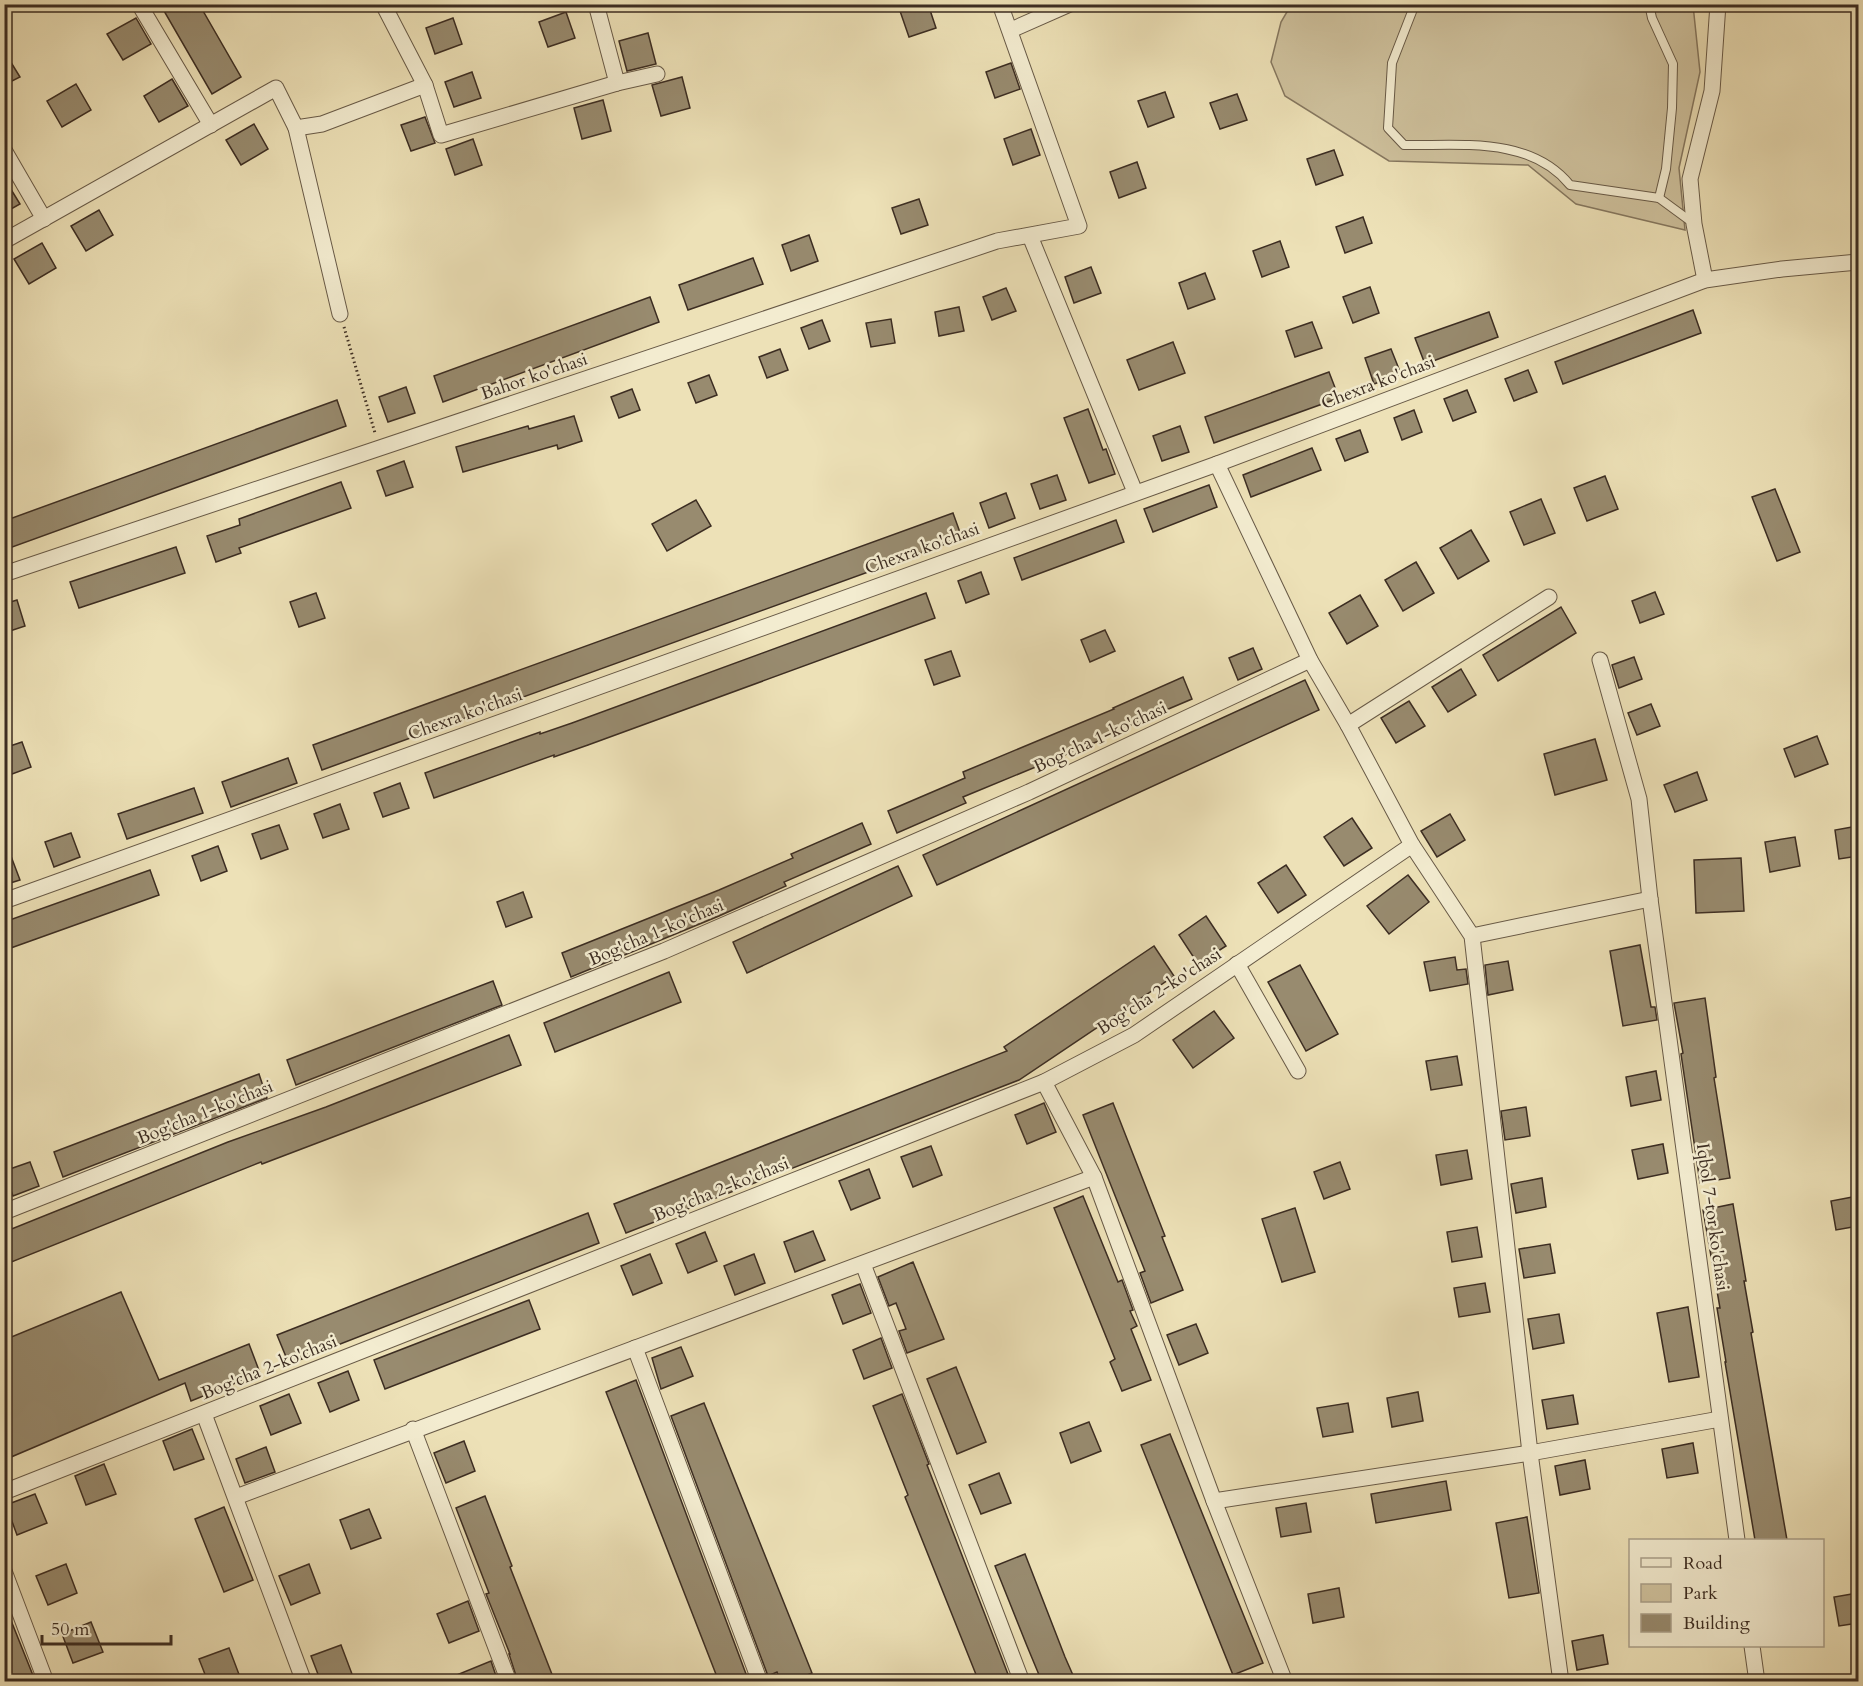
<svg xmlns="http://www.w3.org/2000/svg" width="1863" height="1686" font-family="Cardo,serif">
  <rect width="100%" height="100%" fill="#ede1b7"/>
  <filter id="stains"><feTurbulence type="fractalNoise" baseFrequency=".00333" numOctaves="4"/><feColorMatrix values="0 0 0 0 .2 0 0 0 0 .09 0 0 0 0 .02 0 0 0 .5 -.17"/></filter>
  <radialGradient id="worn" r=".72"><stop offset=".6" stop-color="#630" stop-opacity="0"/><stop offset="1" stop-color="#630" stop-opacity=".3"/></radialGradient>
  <path fill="#cfc29e" stroke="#867860" stroke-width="1.5" d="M1291,5H1693L1700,72L1679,168L1685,230L1576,204L1528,165L1389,161L1285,96L1271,62L1281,22Z"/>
  <g fill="#988b6f" stroke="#3c2d22" stroke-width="1.5">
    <path d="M160,4H199L241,77L212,94Z"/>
    <path d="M919,4H928L936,28L909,37L900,11Z"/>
    <path d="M566,12L575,38L548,47L539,22Z"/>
    <path d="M136,18L151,44L123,60L107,34Z"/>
    <path d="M453,18L462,44L435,54L426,28Z"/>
    <path d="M648,33L656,64L627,71L619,41Z"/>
    <path d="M4,51L20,77L4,85Z"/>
    <path d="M1011,63L1020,89L995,98L986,72Z"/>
    <path d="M472,72L481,98L454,107L445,82Z"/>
    <path d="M682,77L690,108L661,116L652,85Z"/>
    <path d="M172,79L188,106L159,122L144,96Z"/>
    <path d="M76,84L91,110L62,127L47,101Z"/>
    <path d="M1165,92L1174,117L1148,127L1138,101Z"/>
    <path d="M1237,94L1247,120L1220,129L1210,103Z"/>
    <path d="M603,100L611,131L582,139L574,108Z"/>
    <path d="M425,117L435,143L411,151L401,125Z"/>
    <path d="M254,124L268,149L241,165L226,140Z"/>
    <path d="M1031,129L1040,155L1013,165L1004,139Z"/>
    <path d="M473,139L482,165L455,175L446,149Z"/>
    <path d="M1334,150L1343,175L1316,185L1307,159Z"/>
    <path d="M1137,162L1146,188L1119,198L1110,172Z"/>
    <path d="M4,178L20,204L4,213Z"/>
    <path d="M919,199L928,225L901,234L892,208Z"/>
    <path d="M99,210L113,235L86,251L71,226Z"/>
    <path d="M1363,217L1372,243L1345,253L1336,227Z"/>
    <path d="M809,235L818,261L791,271L782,245Z"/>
    <path d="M1280,241L1289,267L1262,277L1253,251Z"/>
    <path d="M42,243L56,268L29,284L14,259Z"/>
    <path d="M753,258L763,284L688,310L679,285Z"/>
    <path d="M1091,267L1101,293L1074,303L1065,277Z"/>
    <path d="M1205,273L1215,299L1188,309L1179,283Z"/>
    <path d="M1370,287L1379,313L1353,323L1343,297Z"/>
    <path d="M1006,288L1016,311L992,320L983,297Z"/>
    <path d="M650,297L659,322L443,402L434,376Z"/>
    <path d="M959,307L964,331L939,336L935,312Z"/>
    <path d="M1693,310L1701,333L1563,384L1555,362Z"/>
    <path d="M1489,312L1498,337L1425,364L1415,338Z"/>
    <path d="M891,319L895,343L871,347L866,323Z"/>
    <path d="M822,320L830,341L809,349L801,328Z"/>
    <path d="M1312,322L1322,348L1295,357L1286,331Z"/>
    <path d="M1173,342L1185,373L1139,390L1127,360Z"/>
    <path d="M780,349L788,370L767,378L759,357Z"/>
    <path d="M1391,349L1401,374L1374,384L1365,358Z"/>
    <path d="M1528,370L1537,392L1514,401L1505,379Z"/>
    <path d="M1329,372L1339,398L1214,443L1205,417Z"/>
    <path d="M709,375L717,395L696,403L688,383Z"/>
    <path d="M406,387L415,413L388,422L379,397Z"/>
    <path d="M632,389L640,410L619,418L611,397Z"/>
    <path d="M1467,390L1476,412L1453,421L1444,399Z"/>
    <path d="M337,400L346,426L4,550V521Z"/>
    <path d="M1088,409L1103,450L1106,449L1115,474L1089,483L1064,418Z"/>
    <path d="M1414,410L1422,432L1402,440L1394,418Z"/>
    <path d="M574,416L582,441L558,449L557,445L463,472L456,447L528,426L529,429Z"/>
    <path d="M1180,426L1189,452L1162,461L1153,436Z"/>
    <path d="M1360,430L1368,452L1345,461L1336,439Z"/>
    <path d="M1312,448L1321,470L1251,497L1243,475Z"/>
    <path d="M404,461L413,487L386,496L377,471Z"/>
    <path d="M1057,475L1066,500L1040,509L1031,484Z"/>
    <path d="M1605,476L1618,509L1587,521L1574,488Z"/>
    <path d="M341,482L351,508L239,548L241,553L216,562L207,536L240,525L239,519Z"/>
    <path d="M1209,485L1217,507L1153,532L1144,509Z"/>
    <path d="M1775,489L1800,552L1777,561L1752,497Z"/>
    <path d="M1006,493L1015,518L989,528L980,503Z"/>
    <path d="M1541,499L1555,533L1524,545L1510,512Z"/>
    <path d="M696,500L711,526L667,551L652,524Z"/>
    <path d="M953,513L962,538L322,770L313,745Z"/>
    <path d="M1116,520L1124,542L1022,580L1014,558Z"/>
    <path d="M1471,530L1489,561L1458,579L1440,548Z"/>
    <path d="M176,547L185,573L79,608L70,582Z"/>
    <path d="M1416,562L1434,593L1403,611L1385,580Z"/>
    <path d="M981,572L989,594L966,603L958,581Z"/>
    <path d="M1655,592L1664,614L1640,623L1632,601Z"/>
    <path d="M316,593L325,618L299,627L290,602Z"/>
    <path d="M926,593L935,618L588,745L554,757V755L434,798L425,773L540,732V734L572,723Z"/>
    <path d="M1360,595L1378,626L1347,644L1329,613Z"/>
    <path d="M17,600L25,626L4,633V604Z"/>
    <path d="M1561,607L1576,633L1498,681L1483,655Z"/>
    <path d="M1105,630L1115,651L1090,662L1081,640Z"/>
    <path d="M1253,648L1262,669L1238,680L1229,658Z"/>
    <path d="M951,651L960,676L934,685L925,660Z"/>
    <path d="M1634,657L1642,679L1619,688L1612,665Z"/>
    <path d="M1461,669L1476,695L1448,712L1432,687Z"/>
    <path d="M1183,677L1192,699L1100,738L1101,740L963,797L966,803L897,833L888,811L965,778L963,772L1114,709L1113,708Z"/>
    <path d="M1305,680L1319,710L937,885L923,855Z"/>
    <path d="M1409,701L1425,726L1396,743L1381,718Z"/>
    <path d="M1651,704L1660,726L1637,735L1628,713Z"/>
    <path d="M1817,736L1828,764L1795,777L1784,749Z"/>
    <path d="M1595,739L1607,780L1555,795L1544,754Z"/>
    <path d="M22,742L31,767L4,777V748Z"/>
    <path d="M288,758L297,783L231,807L222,782Z"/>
    <path d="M1697,772L1707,800L1675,812L1664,785Z"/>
    <path d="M400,783L409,808L383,817L374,793Z"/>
    <path d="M194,788L203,813L127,839L118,814Z"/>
    <path d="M340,804L349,829L323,838L314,814Z"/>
    <path d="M1450,814L1465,840L1437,857L1421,831Z"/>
    <path d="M1352,818L1372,848L1344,866L1324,837Z"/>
    <path d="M862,823L871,844L784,882L786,886L719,916L571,977L562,953L719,890L793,858L791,854Z"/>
    <path d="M279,825L288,849L261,859L252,834Z"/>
    <path d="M1858,826V856L1839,859L1835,830Z"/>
    <path d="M71,833L80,857L54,867L45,842Z"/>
    <path d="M1795,837L1800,866L1770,872L1765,842Z"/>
    <path d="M4,843H6L20,880L4,885Z"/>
    <path d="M218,846L227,871L201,881L192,856Z"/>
    <path d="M1741,858L1744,911L1696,913L1694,860Z"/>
    <path d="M1286,865L1306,895L1278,913L1258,883Z"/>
    <path d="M898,866L912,896L747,973L733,942Z"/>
    <path d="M150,870L159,895L8,949L4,940V922Z"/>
    <path d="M1408,875L1429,902L1389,934L1367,906Z"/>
    <path d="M523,892L532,917L506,927L497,902Z"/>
    <path d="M1206,916L1226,946L1198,964L1179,935Z"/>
    <path d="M1640,945L1651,1007H1655L1657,1020L1623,1026L1610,951Z"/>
    <path d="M1154,946L1174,976L1019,1080L626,1233L614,1204L1007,1051L1004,1047Z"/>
    <path d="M1455,957L1457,970L1466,969L1468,984L1430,991L1424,962Z"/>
    <path d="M1508,961L1513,990L1488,995L1485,965Z"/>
    <path d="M1300,965L1338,1034L1306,1051L1268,982Z"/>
    <path d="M669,972L681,1002L555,1052L544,1023Z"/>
    <path d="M493,981L502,1005L296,1085L287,1060Z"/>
    <path d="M1705,998L1716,1077L1714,1078L1730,1178L1700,1183L1681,1054L1683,1053L1674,1003Z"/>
    <path d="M1214,1011L1234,1038L1193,1068L1173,1040Z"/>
    <path d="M509,1035L521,1065L354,1129L262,1164L261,1162L4,1265V1232L228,1142L326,1107Z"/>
    <path d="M1457,1056L1462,1085L1431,1090L1426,1061Z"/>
    <path d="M1656,1071L1661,1100L1631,1106L1626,1077Z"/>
    <path d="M259,1074L267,1098L63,1177L54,1152Z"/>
    <path d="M1044,1103L1056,1132L1027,1144L1015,1115Z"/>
    <path d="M1113,1103L1165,1236L1162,1237L1183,1290L1151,1303L1140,1273L1145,1271L1083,1115Z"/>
    <path d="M1526,1107L1530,1136L1505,1140L1501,1111Z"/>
    <path d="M1663,1144L1668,1173L1638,1179L1632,1150Z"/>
    <path d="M931,1146L942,1175L913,1187L901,1157Z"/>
    <path d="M1467,1150L1472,1179L1441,1185L1436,1155Z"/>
    <path d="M30,1162L39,1186L13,1196L4,1171Z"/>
    <path d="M1340,1162L1350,1189L1324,1199L1314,1172Z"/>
    <path d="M869,1169L880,1198L851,1210L839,1181Z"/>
    <path d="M1542,1178L1546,1207L1516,1213L1511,1184Z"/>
    <path d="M1083,1196L1118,1282L1122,1280L1133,1310L1130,1311L1137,1326L1131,1329L1151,1380L1122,1391L1110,1362L1115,1359L1054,1208Z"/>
    <path d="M1858,1196V1226L1836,1230L1831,1201Z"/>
    <path d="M1733,1204L1746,1281H1744L1753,1332L1751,1333L1787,1540H1755L1725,1362H1726L1717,1308H1720L1703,1210Z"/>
    <path d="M1295,1208L1315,1272L1282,1282L1262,1219Z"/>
    <path d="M588,1213L599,1243L289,1364L277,1335Z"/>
    <path d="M1477,1227L1482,1257L1452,1262L1447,1232Z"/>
    <path d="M813,1231L825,1260L795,1272L784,1242Z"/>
    <path d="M705,1232L717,1261L688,1273L676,1244Z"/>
    <path d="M1550,1244L1555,1273L1524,1278L1519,1249Z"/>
    <path d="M650,1254L662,1283L633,1295L621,1266Z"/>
    <path d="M754,1254L765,1283L735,1295L724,1266Z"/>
    <path d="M913,1262L944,1339L907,1353L899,1331L906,1329L896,1303L889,1306L878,1277Z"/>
    <path d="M1485,1283L1490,1312L1459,1317L1454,1288Z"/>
    <path d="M860,1284L871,1313L843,1324L832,1295Z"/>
    <path d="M121,1292L159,1380L249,1344L260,1373L191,1401L185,1383L4,1460V1340Z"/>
    <path d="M529,1300L540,1329L385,1389L374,1360Z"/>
    <path d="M1688,1307L1699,1377L1669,1382L1657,1313Z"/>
    <path d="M1559,1314L1564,1343L1533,1349L1528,1319Z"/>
    <path d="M1196,1324L1208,1353L1179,1365L1167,1335Z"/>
    <path d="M881,1338L892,1368L864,1379L853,1350Z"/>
    <path d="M681,1347L693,1376L661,1389L652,1358Z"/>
    <path d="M956,1367L986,1442L957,1454L927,1379Z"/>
    <path d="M348,1371L359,1400L330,1412L318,1383Z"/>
    <path d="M636,1380L642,1396L749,1682H719L606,1392Z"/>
    <path d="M1418,1392L1423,1421L1392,1427L1387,1398Z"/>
    <path d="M289,1394L301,1423L271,1435L260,1406Z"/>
    <path d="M902,1394L929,1464L927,1465L1011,1682H979L905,1497L908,1495L873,1406Z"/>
    <path d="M1573,1395L1578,1424L1547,1429L1542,1400Z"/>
    <path d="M704,1403L812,1673L790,1682H781L777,1672L768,1676L671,1416Z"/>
    <path d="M1348,1403L1353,1432L1323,1437L1317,1408Z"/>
    <path d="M1089,1422L1101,1451L1071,1463L1060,1433Z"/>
    <path d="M192,1429L204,1459L174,1470L163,1441Z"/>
    <path d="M1170,1434L1263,1663L1233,1675L1141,1445Z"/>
    <path d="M464,1441L475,1471L446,1483L434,1453Z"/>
    <path d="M1693,1443L1698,1473L1667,1478L1662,1449Z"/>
    <path d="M266,1447L275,1472L245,1483L236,1459Z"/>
    <path d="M1585,1460L1590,1489L1560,1495L1555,1466Z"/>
    <path d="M104,1464L116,1494L86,1505L75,1476Z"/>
    <path d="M999,1473L1011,1503L981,1514L969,1485Z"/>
    <path d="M1446,1481L1451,1510L1376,1523L1371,1494Z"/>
    <path d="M35,1494L47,1523L17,1535L6,1505Z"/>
    <path d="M485,1496L512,1566L510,1567L555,1682H518L509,1654H510L486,1594L489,1593L456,1508Z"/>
    <path d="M1306,1503L1311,1532L1281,1537L1276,1508Z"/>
    <path d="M224,1507L253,1580L224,1592L195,1519Z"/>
    <path d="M369,1509L381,1538L351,1549L340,1520Z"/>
    <path d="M1527,1517L1539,1593L1509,1598L1496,1523Z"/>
    <path d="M1025,1554L1065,1657L1076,1682H1042L1027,1646L995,1566Z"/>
    <path d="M66,1564L77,1593L48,1605L36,1576Z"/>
    <path d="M309,1564L320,1593L291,1605L279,1576Z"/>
    <path d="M1339,1588L1344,1617L1313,1623L1308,1594Z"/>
    <path d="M1858,1593V1623L1839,1626L1834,1597Z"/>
    <path d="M468,1601L479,1631L449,1643L437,1614Z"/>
    <path d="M4,1603L34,1678L26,1682H4Z"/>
    <path d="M91,1622L103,1652L73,1663L62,1634Z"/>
    <path d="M1603,1635L1608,1664L1577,1670L1572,1641Z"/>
    <path d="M341,1645L352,1674L333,1682H321L311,1656Z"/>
    <path d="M229,1648L240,1677L228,1682H208L199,1659Z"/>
    <path d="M491,1661L498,1682H442V1681Z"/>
  </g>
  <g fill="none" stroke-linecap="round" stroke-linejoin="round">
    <defs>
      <g id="lane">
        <path d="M1415,4L1392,63L1388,128L1404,145C1461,146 1530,136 1570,185L1659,198L1693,223"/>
        <path d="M1649,4L1652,18L1673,64L1672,108L1666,169L1659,198"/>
      </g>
      <g id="street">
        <path d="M139,4L211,125"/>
        <path d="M383,4L425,85L441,135L617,83L657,74"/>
        <path d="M596,4L617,83"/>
        <path d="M1011,30L1070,4"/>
        <path d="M296,128L340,314"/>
        <path d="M4,150L44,219"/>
        <path d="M1030,236L1135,492"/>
        <path d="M4,241L276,88L296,128L322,124L425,85"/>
        <path d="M1705,280L1694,224L1690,179L1712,91L1718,4"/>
        <path d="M1217,464L1310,660L1348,725L1412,845L1472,936L1530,1453L1561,1682"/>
        <path d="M4,574L997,241L1079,226L1000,4"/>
        <path d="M1600,660L1639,799L1650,899L1737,1540"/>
        <path d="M1348,725L1549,597"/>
        <path d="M4,901L1217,464L1705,280L1782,269L1858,262"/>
        <path d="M1472,936L1650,899"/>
        <path d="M1237,964L1298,1071"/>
        <path d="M1044,1082L1094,1177L1214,1501L1285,1682"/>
        <path d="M4,1212L664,951L1029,792L1310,660"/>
        <path d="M863,1264L1022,1682"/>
        <path d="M635,1348L760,1682"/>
        <path d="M204,1414L304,1682"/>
        <path d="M413,1429L509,1682"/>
        <path d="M4,1492L1044,1082L1134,1035L1412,845"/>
        <path d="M236,1497L1094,1177"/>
        <path d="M1214,1501L1530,1453L1720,1419"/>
        <path d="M4,1571L46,1682"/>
        <path d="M1752,1646L1757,1682"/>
      </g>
    </defs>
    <use href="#lane" stroke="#685a47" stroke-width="10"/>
    <use href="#street" stroke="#685a47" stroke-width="17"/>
    <path stroke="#3c2d22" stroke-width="3" stroke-dasharray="1.5 3" stroke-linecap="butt" d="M344,327L375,433"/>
    <use href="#lane" stroke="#f3ecd0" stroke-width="8"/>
    <use href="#street" stroke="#f3ecd0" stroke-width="15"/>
  </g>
  <g text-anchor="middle" stroke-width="5" stroke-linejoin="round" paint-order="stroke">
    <g font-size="18" fill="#3c2d22" stroke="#f3ecd0">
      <text transform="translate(534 376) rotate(-19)" y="6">Bahor ko'chasi</text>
      <text transform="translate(1378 382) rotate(-21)" y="6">Chexra ko'chasi</text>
      <text transform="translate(922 548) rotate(-20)" y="6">Chexra ko'chasi</text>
      <text transform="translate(465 714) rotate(-20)" y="6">Chexra ko'chasi</text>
      <text transform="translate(1100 737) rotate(-25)" y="6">Bog'cha 1-ko'chasi</text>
      <text transform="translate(656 932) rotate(-23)" y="6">Bog'cha 1-ko'chasi</text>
      <text transform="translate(1159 991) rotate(-33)" y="6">Bog'cha 2-ko'chasi</text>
      <text transform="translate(205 1112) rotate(-22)" y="6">Bog'cha 1-ko'chasi</text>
      <text transform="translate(721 1189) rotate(-22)" y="6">Bog'cha 2-ko'chasi</text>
      <text transform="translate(1713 1217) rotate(82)" y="6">Iqbol 7-tor ko'chasi</text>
      <text transform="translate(269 1367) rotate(-22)" y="6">Bog'cha 2-ko'chasi</text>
    </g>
  </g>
  <rect width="1863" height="1686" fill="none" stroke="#ede1b7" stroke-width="24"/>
  <rect x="6" y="6" width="1851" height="1674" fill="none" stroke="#3c2d22" stroke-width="3"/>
  <rect x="12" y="12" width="1839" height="1662" fill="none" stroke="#3c2d22" stroke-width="1.5"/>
  <rect x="1629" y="1539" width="195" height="108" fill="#f3ecd0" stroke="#aaa08a" stroke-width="1.5"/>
  <rect x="1641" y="1558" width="30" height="9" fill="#f3ecd0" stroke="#aaa08a" stroke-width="1.5"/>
  <text x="1683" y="1569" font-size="18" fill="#3c2d22">Road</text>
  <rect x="1641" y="1584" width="30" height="18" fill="#cfc29e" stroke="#aaa08a" stroke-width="1.5"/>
  <text x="1683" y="1599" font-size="18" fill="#3c2d22">Park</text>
  <rect x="1641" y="1614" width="30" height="18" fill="#988b6f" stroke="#aaa08a" stroke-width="1.5"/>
  <text x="1683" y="1629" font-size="18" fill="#3c2d22">Building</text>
  <path d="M42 1635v9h129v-9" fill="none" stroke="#3c2d22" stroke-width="3"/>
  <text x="51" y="1635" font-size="18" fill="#3c2d22" stroke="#f3ecd0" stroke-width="4.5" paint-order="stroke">50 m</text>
  <rect width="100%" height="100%" filter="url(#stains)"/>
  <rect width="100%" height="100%" fill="url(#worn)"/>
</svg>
